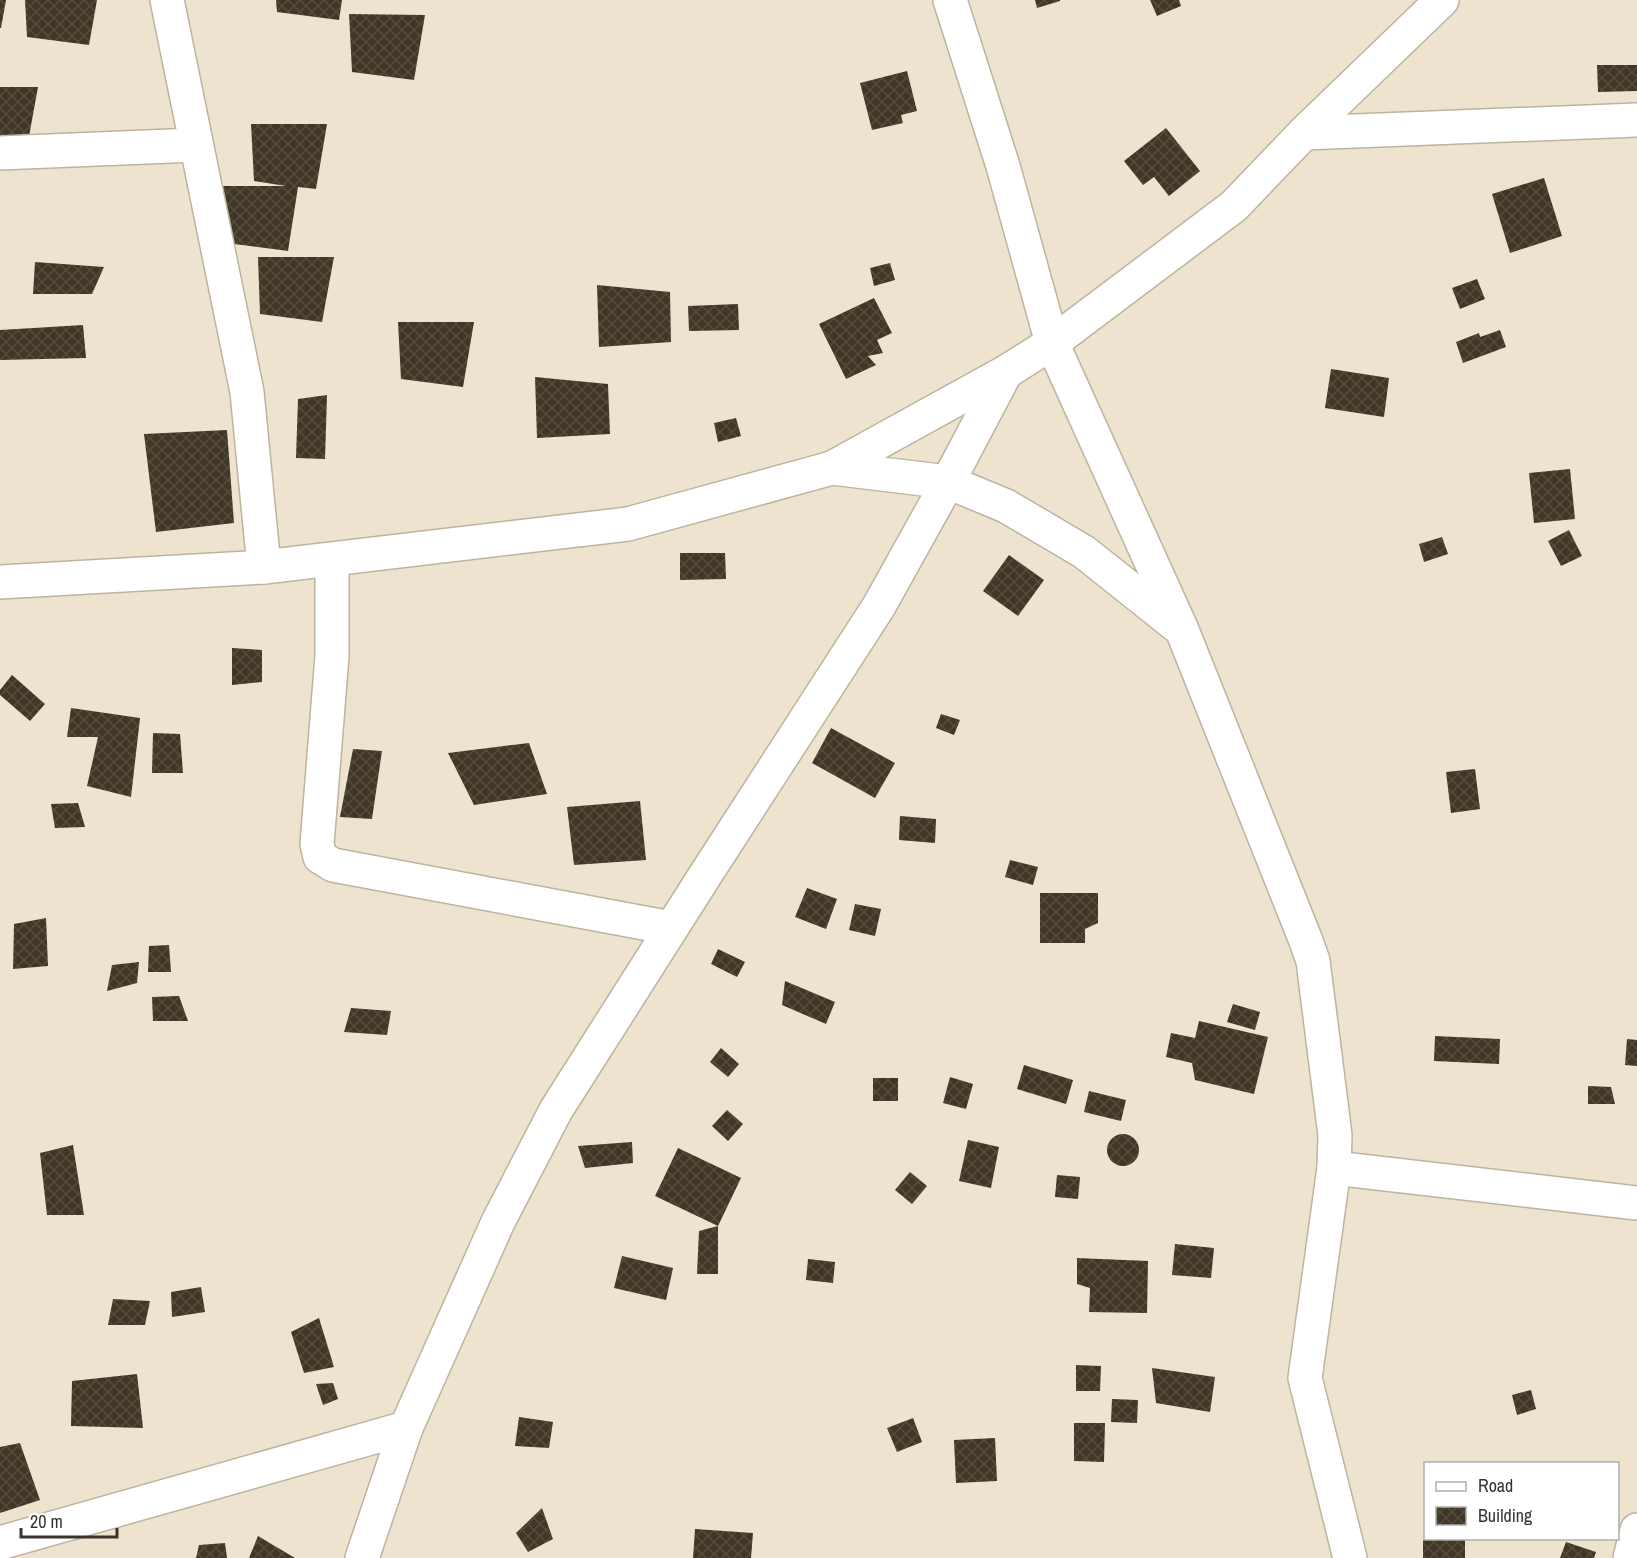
<svg xmlns="http://www.w3.org/2000/svg" width="1637" height="1558" font-family="'Archivo Narrow',sans-serif">
  <defs>
    <pattern id="building-cross-hatch" width="8" height="8" patternUnits="userSpaceOnUse" patternTransform="scale(1.5)"><rect width="8" height="8" fill="#403726"/><path d="M0 0l8 8M0 8l8-8" fill="none" stroke="#544c3d"/></pattern>
  </defs>
  <rect width="100%" height="100%" fill="#eee3ce"/>
  <g fill="url(#building-cross-hatch)">
    <path d="M0,0H6L1,28H0Z"/>
    <path d="M25,0H97L89,45L27,37Z"/>
    <path d="M276,0H342L339,20L277,12Z"/>
    <path d="M1035,0H1060V1L1037,8Z"/>
    <path d="M1150,0H1179L1181,6L1157,16Z"/>
    <path d="M349,14L425,15L414,80L352,72Z"/>
    <path d="M1597,65H1637V91L1598,92Z"/>
    <path d="M907,71L917,111L901,115L903,123L872,130L860,83Z"/>
    <path d="M0,87H38L26,153L0,149Z"/>
    <path d="M251,124H327L316,189L298,187L288,251L226,243L223,186H286L254,181Z"/>
    <path d="M1166,128L1200,171L1169,196L1154,177L1143,185L1124,161Z"/>
    <path d="M1544,178L1562,236L1510,253L1492,194Z"/>
    <path d="M258,257H334L322,322L260,314Z"/>
    <path d="M35,262L104,267L92,294H33Z"/>
    <path d="M890,263L895,280L874,286L870,268Z"/>
    <path d="M1477,279L1485,299L1460,309L1452,288Z"/>
    <path d="M597,285L670,292L671,342L599,347Z"/>
    <path d="M874,298L892,333L877,340L883,353L868,356L876,365L846,379L819,324Z"/>
    <path d="M738,304L739,330L689,331L688,306Z"/>
    <path d="M398,322H474L463,387L401,379Z"/>
    <path d="M83,325L86,358L0,360V330Z"/>
    <path d="M1500,330L1506,347L1463,363L1456,342L1479,333L1480,337Z"/>
    <path d="M1331,369L1389,378L1384,417L1325,408Z"/>
    <path d="M535,377L608,384L610,434L537,438Z"/>
    <path d="M327,395L325,459L296,458L298,399Z"/>
    <path d="M736,418L741,436L718,442L714,423Z"/>
    <path d="M227,430L234,523L156,532L144,434Z"/>
    <path d="M1570,469L1575,519L1534,523L1529,473Z"/>
    <path d="M1569,530L1582,556L1561,566L1548,541Z"/>
    <path d="M1442,537L1448,554L1424,562L1419,544Z"/>
    <path d="M680,553H725L726,579L680,580Z"/>
    <path d="M1009,555L1044,580L1018,616L983,591Z"/>
    <path d="M232,648L262,650V682L232,685Z"/>
    <path d="M12,675L45,704L30,721L0,695V690Z"/>
    <path d="M71,708L140,718L131,797L87,786L98,737H67Z"/>
    <path d="M941,714L960,720L954,735L936,728Z"/>
    <path d="M831,728L895,763L875,798L812,763Z"/>
    <path d="M153,733L180,734L183,773H152Z"/>
    <path d="M529,743L547,794L474,805L448,753Z"/>
    <path d="M353,749L382,751L372,819L340,817Z"/>
    <path d="M1475,769L1480,809L1451,813L1446,772Z"/>
    <path d="M640,801L646,860L574,865L567,807Z"/>
    <path d="M78,803L85,827L55,828L51,804Z"/>
    <path d="M900,816L936,819L935,843L899,840Z"/>
    <path d="M1010,860L1038,867L1033,885L1005,877Z"/>
    <path d="M807,888L837,899L826,929L795,917Z"/>
    <path d="M1040,893H1098V923L1085,929V943H1040Z"/>
    <path d="M855,904L881,909L875,936L849,930Z"/>
    <path d="M46,918L48,966L13,969L14,924Z"/>
    <path d="M169,945L171,972H148L149,946Z"/>
    <path d="M718,949L745,962L737,977L711,964Z"/>
    <path d="M139,962L137,983L107,991L112,965Z"/>
    <path d="M785,981L835,1002L826,1024L782,1005Z"/>
    <path d="M179,996L188,1021H153L152,997Z"/>
    <path d="M1233,1004L1260,1012L1255,1030L1227,1022Z"/>
    <path d="M351,1008L391,1011L387,1035L344,1032Z"/>
    <path d="M1199,1021L1268,1037L1254,1094L1195,1080L1192,1063L1166,1057L1171,1033L1195,1038Z"/>
    <path d="M1435,1036L1500,1039L1499,1064L1434,1061Z"/>
    <path d="M1627,1039L1637,1040V1066L1625,1065Z"/>
    <path d="M721,1048L739,1064L728,1077L710,1062Z"/>
    <path d="M1024,1065L1073,1080L1066,1104L1017,1089Z"/>
    <path d="M950,1077L973,1084L966,1109L943,1103Z"/>
    <rect x="873" y="1078" width="25" height="23"/>
    <path d="M1588,1086L1611,1087L1615,1104H1588Z"/>
    <path d="M1089,1091L1126,1100L1121,1121L1084,1112Z"/>
    <path d="M727,1110L743,1124L728,1141L712,1126Z"/>
    <circle cx="1123" cy="1150" r="16"/>
    <path d="M968,1140L999,1147L991,1188L959,1181Z"/>
    <path d="M632,1142L633,1163L585,1168L578,1146Z"/>
    <path d="M73,1145L84,1215H47L40,1153Z"/>
    <path d="M678,1148L741,1178L718,1226V1274H697L699,1231L718,1226L655,1196Z"/>
    <path d="M910,1172L927,1186L912,1204L895,1190Z"/>
    <path d="M1057,1175L1080,1177L1078,1199L1055,1197Z"/>
    <path d="M1175,1244L1214,1248L1211,1278L1172,1275Z"/>
    <path d="M622,1256L673,1268L666,1300L614,1288Z"/>
    <path d="M1077,1258L1148,1261L1147,1313L1089,1312L1090,1288L1077,1284Z"/>
    <path d="M808,1259L835,1262L833,1283L806,1280Z"/>
    <path d="M201,1287L205,1312L172,1317L171,1292Z"/>
    <path d="M113,1299L150,1301L145,1325H108Z"/>
    <path d="M319,1318L334,1367L304,1373L291,1332Z"/>
    <path d="M1076,1365L1101,1366L1100,1391H1076Z"/>
    <path d="M1152,1368L1215,1377L1210,1412L1156,1403Z"/>
    <path d="M137,1374L143,1428L71,1426L72,1381Z"/>
    <path d="M333,1383L338,1399L323,1405L316,1384Z"/>
    <path d="M1531,1390L1536,1409L1517,1415L1512,1395Z"/>
    <path d="M1112,1399L1138,1400L1137,1423L1111,1422Z"/>
    <path d="M519,1417L553,1422L549,1448L515,1446Z"/>
    <path d="M913,1418L922,1442L897,1452L887,1428Z"/>
    <path d="M1074,1423H1105L1104,1462L1074,1461Z"/>
    <path d="M995,1438L997,1481L956,1483L954,1440Z"/>
    <path d="M20,1443L40,1500L0,1513V1447Z"/>
    <path d="M542,1508L553,1539L528,1552L516,1533Z"/>
    <path d="M695,1529L753,1533L751,1558H693Z"/>
    <path d="M258,1536L295,1558H249Z"/>
    <path d="M1465,1539V1558H1423V1540Z"/>
    <path d="M1566,1542L1596,1552L1594,1558H1560Z"/>
    <path d="M225,1543L227,1558H196L199,1545Z"/>
  </g>
  <g fill="none" stroke-linecap="round" stroke-linejoin="round">
    <defs>
      <g id="minor">
        <path d="M167,0L247,392L264,567"/>
        <path d="M950,0L1003,166L1052,343L1182,630L1306,941L1313,961L1335,1135L1334,1168L1305,1378L1350,1558"/>
        <path d="M1304,133L1637,120"/>
        <path d="M0,153L195,145"/>
        <path d="M832,468L948,482L1006,506L1084,552L1177,626"/>
        <path d="M332,560V656L317,844L320,857L333,865L671,928"/>
        <path d="M0,582L264,567L628,524L832,468L1006,372L1052,343L1234,206L1304,133L1442,0"/>
        <path d="M1334,1168L1637,1203"/>
        <path d="M0,1543L406,1428"/>
        <path d="M362,1558L406,1428L498,1222L556,1110L704,877L879,606L948,482L1006,372"/>
        <path d="M1630,1558L1637,1530"/>
      </g>
    </defs>
    <use href="#minor" stroke="#beb39f" stroke-width="36"/>
    <use href="#minor" stroke="#fff" stroke-width="33"/>
  </g>
  <rect x="1424" y="1462" width="195" height="78" fill="#ffffff" stroke="#afaeab" stroke-width="1.5"/>
  <rect x="1436" y="1482" width="30" height="9" fill="#ffffff" stroke="#afaeab" stroke-width="1.5"/>
  <text x="1478" y="1492" font-size="18" fill="#38342c">Road</text>
  <rect x="1436" y="1507" width="30" height="18" fill="url(#building-cross-hatch)" stroke="#afaeab" stroke-width="1.5"/>
  <text x="1478" y="1522" font-size="18" fill="#38342c">Building</text>
  <path d="M21 1528v9h96v-9" fill="none" stroke="#38342c" stroke-width="3"/>
  <text x="30" y="1528" font-size="18" fill="#38342c" stroke="#ffffff" stroke-width="4.5" paint-order="stroke">20 m</text>
</svg>
